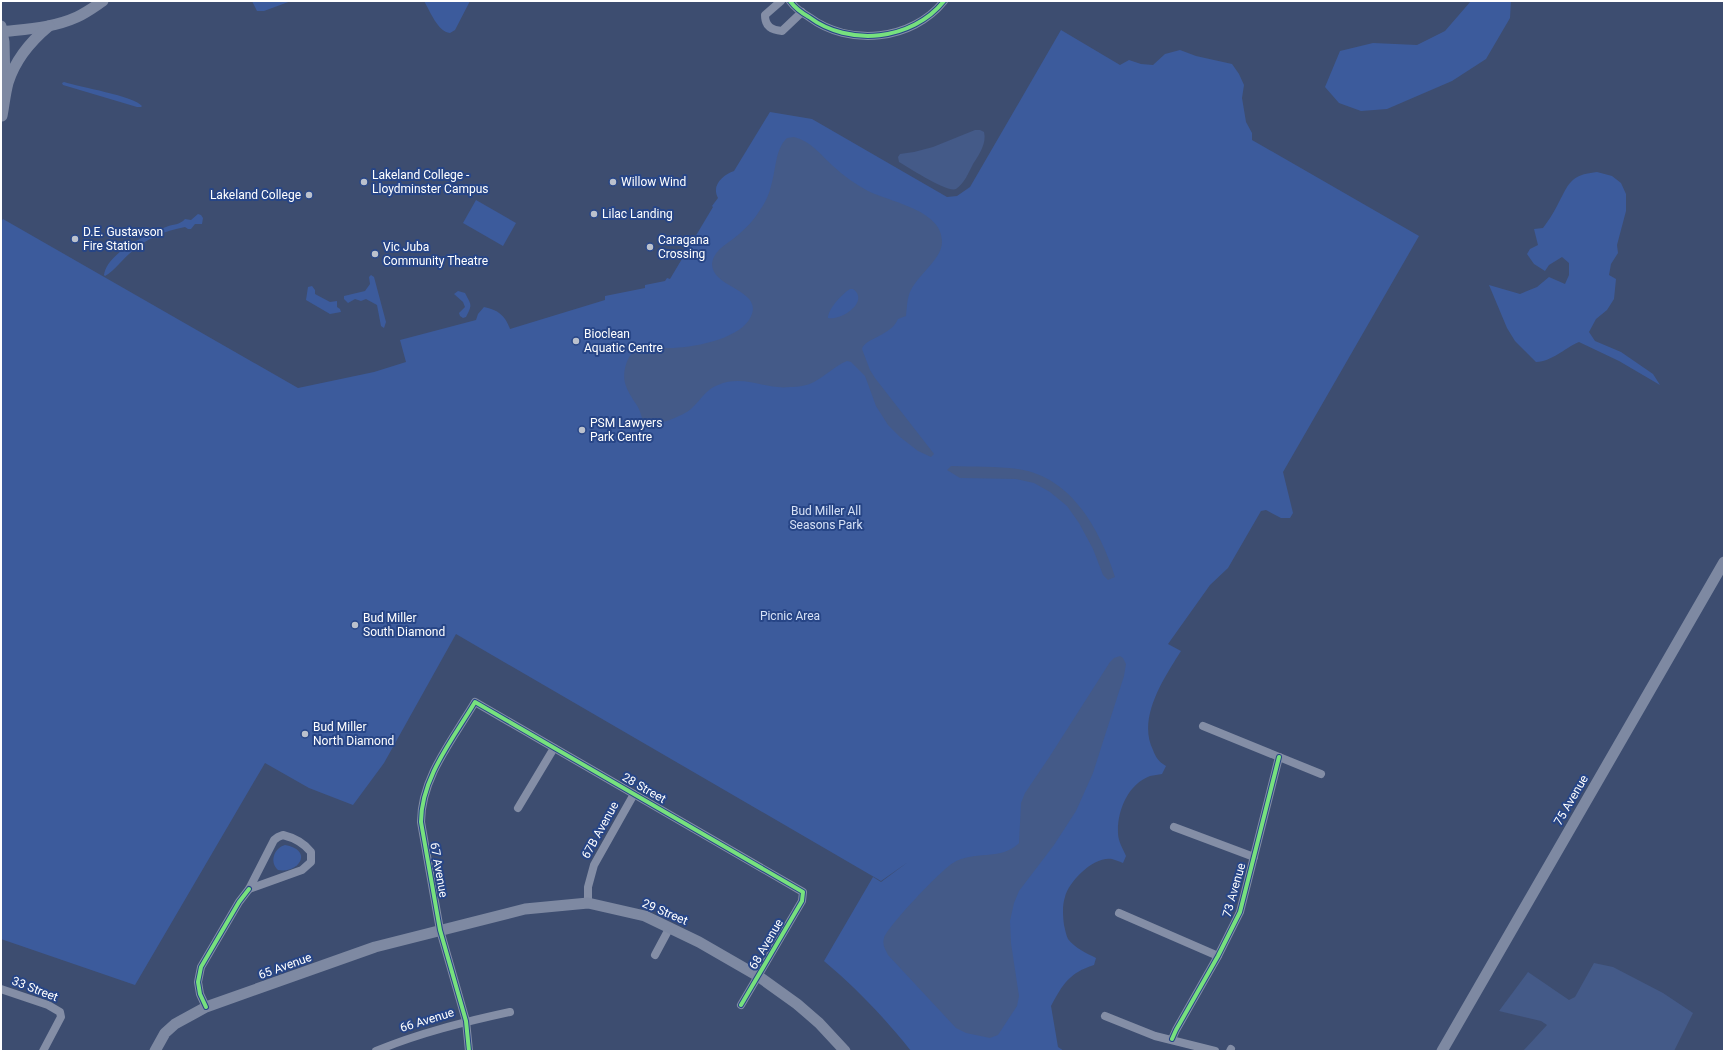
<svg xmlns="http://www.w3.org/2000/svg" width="1725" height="1052" font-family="Roboto,sans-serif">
  <rect width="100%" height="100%" fill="#3d4d70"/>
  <g fill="#3c5b9c">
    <path d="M252,1H291L264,11H257Z"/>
    <path d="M424,1H470L455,30L450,33C438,32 430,11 424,1Z"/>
    <path d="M1471,1H1511L1510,18L1486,59L1452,81L1387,109L1361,111L1339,103L1325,87L1340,51L1373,43L1417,45L1445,31Z"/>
    <path d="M1061,30L1120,65L1129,60L1141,64L1153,65L1165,54L1180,50L1196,56L1232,64L1239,74L1244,85L1242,98L1246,122L1252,133V140L1419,236L1283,472L1293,513L1290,518H1281L1266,510L1261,511L1228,568L1210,585L1168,644L1181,651C1164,678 1137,718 1153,750C1156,758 1159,762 1166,766L1162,774C1158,775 1154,775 1150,776C1128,784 1117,811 1118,833C1118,841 1123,849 1126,856L1123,863C1120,862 1116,860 1112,859C1094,856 1069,881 1065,897C1062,905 1063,917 1064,925C1065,929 1066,935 1068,939C1075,948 1086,953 1096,958L1094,965C1069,973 1063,984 1051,1006L1058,1047L1064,1051H911C884,1017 857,989 824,961L873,877L881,882L908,862L881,881L456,634L384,763L353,805L309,788L265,763L135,985L1,939V222L3,219L298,388L374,372L406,362L400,340L476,320L478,314L484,307C498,310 505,315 510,329L605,300V296L645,288V285L665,281L667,278L670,279L713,207L712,206L718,198C711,185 723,175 734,171L770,112L812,119L947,197L957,196L970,187Z"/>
    <path d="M64,82C79,87 134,96 142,106L141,107H137L63,85L62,83Z"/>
    <path d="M1597,172L1612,176L1621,183L1626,194V211L1617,245L1618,253L1611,264L1609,275L1616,279L1614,299L1607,310L1596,319L1589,332L1595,341L1621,352L1653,374L1660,385L1619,361L1579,342C1563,349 1553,361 1536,362L1515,341L1507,328L1489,285L1520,294L1537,287L1549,277L1565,284L1569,275V263L1562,257L1549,265L1545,271L1534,264L1527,254L1530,249L1538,245L1534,229L1543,228C1548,221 1553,214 1557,206C1569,184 1569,175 1597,172Z"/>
    <path d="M476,200L516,223L503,246L463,223Z"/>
    <path d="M198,214L201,215L203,218L202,224H195L191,229H188L185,227C164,231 145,239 129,254C121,261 114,271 105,276L104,275C107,253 147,234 166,227C173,224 180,225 185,219L191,220Z"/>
    <path d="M371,275L374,277L386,322L384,328L381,326L377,305L366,299L361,301L355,299L348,303L344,299V296L365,291L370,284L369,277Z"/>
    <path d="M312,286L315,290V294L330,302L337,301V307L340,309L341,312L330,314L306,300L308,287Z"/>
    <path d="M458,291L465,293C471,305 473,304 466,317L463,318L460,316L459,313L465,307L463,302L454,294Z"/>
    <path d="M285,845C314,850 299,874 278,870C269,862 274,848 285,845Z"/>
  </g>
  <g fill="#445a88" fill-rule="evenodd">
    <path d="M975,130H980L984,132C987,143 979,155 973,164C969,172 964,184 956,189C947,193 908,167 899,162L898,157L900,154L914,152L933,147Z"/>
    <path d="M794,137C811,141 821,155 833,166C844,176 855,184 868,191C890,202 942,210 942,241C943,259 917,275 910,292C907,299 907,308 906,316L898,319C891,336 865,338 862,349L870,370L875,378L931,450L934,454L931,457L918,451L900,437L888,425L876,406L865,376L851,362L847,361C835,366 825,376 814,382C807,386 797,387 790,387C765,390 744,374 718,385C705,390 701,400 691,409C683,416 658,425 646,426C641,419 641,410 636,404C632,398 627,390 625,383C622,372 627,353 639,348C648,345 659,348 669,348C691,348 736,340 749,320C768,290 712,289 712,264C713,250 729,243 738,235C746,228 754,220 760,210C765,203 769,195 771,186C776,170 775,149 787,138ZM850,289H853C870,301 842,321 828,318C828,309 842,294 850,289Z"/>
    <path d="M951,466C973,467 996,466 1018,469C1072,477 1100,530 1115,577L1108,580L1103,575L1093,549L1079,523L1067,506L1050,492L1034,483L1016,479L960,478L947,470Z"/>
    <path d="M1120,656L1123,658L1126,664L1124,676L1093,773L1076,811L1054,845L1019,891L1014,903L1010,921L1011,943L1019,996L1017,1006L998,1035L990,1038L966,1033L956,1028L888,955C885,949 882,945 884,938C888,926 941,870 953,863C973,850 1002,861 1019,843L1021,803L1025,793L1050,756L1110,662L1114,658Z"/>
    <path d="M1594,963L1613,967L1663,993L1693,1013L1674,1051H1523L1547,1025L1541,1021L1499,1011L1528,972L1569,1000L1575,997Z"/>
  </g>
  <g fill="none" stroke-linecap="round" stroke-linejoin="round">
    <g stroke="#848ea6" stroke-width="8">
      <path d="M781,1L765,15C765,27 772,30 782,31L802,12"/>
      <path d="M790,1C795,8 802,13 809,17C849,47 912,41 944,1"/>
      <path d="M1203,726L1321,774"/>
      <path d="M518,808L554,748"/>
      <path d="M1174,827L1254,857"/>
      <path d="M283,835C295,838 304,843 311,852V862L302,870L249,889L274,840L278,837Z"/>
      <path d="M588,903V887L594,865L634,794"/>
      <path d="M1119,913L1218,956"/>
      <path d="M655,955L670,927"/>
      <path d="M1,989L48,1005L60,1012L61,1017L43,1051"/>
      <path d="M206,1007L200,994L198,982L201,967L239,902L249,889"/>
      <path d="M1105,1016L1155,1036L1215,1051"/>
      <path d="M1172,1039L1176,1030L1218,956L1240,912L1279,757"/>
      <path d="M376,1051C419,1033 464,1022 510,1012"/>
      <path d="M469,1051L466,1021L440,930L421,822C421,778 453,739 475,702L803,892L802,901L741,1005"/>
      <path d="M1230,1051L1231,1049"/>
    </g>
    <g stroke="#7e89a2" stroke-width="11">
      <path d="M1,26L4,42L5,85"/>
      <path d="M1,32C26,29 53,28 77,17C86,13 94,7 103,1"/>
      <path d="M2,116C4,106 5,94 8,83C15,60 31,41 49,26"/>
      <path d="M155,1051L165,1033L175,1024L206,1007L375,947L525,909L588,903L645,916L699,942L758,976L797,1004L819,1023L845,1051"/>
      <path d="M1442,1051L1724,562"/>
    </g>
    <defs>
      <g id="cycleway">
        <path d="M790,1C795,8 802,13 809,17C849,47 912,41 944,1"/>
        <path d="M206,1007L200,994L198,982L201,967L239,902L249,889"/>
        <path d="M1172,1039L1176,1030L1218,956L1240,912L1279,757"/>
        <path d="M469,1051L466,1021L440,930L421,822C421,778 453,739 475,702L803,892L802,901L741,1005"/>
      </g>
    </defs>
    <use href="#cycleway" stroke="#274586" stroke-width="6"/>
    <use href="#cycleway" stroke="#77e17e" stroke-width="4"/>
  </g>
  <g fill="#bbc1cd" stroke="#274586" stroke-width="1.5">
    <circle cx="364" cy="182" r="4"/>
    <circle cx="613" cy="182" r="4"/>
    <circle cx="309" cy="195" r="4"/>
    <circle cx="594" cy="214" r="4"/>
    <circle cx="75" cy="239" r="4"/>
    <circle cx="650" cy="247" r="4"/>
    <circle cx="375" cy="254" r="4"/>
    <circle cx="576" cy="341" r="4"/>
    <circle cx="582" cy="430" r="4"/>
    <circle cx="355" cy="625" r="4"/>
    <circle cx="305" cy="734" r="4"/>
  </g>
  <g text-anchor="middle" stroke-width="4" stroke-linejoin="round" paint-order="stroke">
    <g font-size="12" fill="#fff" stroke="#274586" text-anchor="start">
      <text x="372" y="179">Lakeland College -<tspan x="372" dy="14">Lloydminster Campus</tspan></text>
      <text x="621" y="186">Willow Wind</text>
      <text x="301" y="199" text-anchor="end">Lakeland College</text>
      <text x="602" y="218">Lilac Landing</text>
      <text x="83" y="236">D.E. Gustavson<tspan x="83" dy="14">Fire Station</tspan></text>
      <text x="658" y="244">Caragana<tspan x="658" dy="14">Crossing</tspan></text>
      <text x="383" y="251">Vic Juba<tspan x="383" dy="14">Community Theatre</tspan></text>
      <text x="584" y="338">Bioclean<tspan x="584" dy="14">Aquatic Centre</tspan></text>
      <text x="590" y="427">PSM Lawyers<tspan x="590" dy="14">Park Centre</tspan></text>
      <text x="363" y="622">Bud Miller<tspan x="363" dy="14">South Diamond</tspan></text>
      <text x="313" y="731">Bud Miller<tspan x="313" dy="14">North Diamond</tspan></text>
    </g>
    <g font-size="12" fill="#d6e1f6" stroke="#274586">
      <text x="826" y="515">Bud Miller All<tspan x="826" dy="14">Seasons Park</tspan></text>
      <text x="790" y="620">Picnic Area</text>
    </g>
    <g font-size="12" fill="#fff" stroke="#274586">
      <text transform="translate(644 788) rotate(30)" y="4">28 Street</text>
      <text transform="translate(1571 800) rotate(-60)" y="4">75 Avenue</text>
      <text transform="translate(600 830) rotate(-61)" y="4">67B Avenue</text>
      <text transform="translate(439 870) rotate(80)" y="4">67 Avenue</text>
      <text transform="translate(1234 890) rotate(-74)" y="4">73 Avenue</text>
      <text transform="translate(665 912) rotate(23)" y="4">29 Street</text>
      <text transform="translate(766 944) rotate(-60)" y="4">68 Avenue</text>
      <text transform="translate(285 966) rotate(-20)" y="4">65 Avenue</text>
      <text transform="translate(35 989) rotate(21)" y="4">33 Street</text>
      <text transform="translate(427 1020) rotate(-17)" y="4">66 Avenue</text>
    </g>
  </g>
  <rect width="1725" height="1052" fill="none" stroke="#ffffff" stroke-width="4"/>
</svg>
